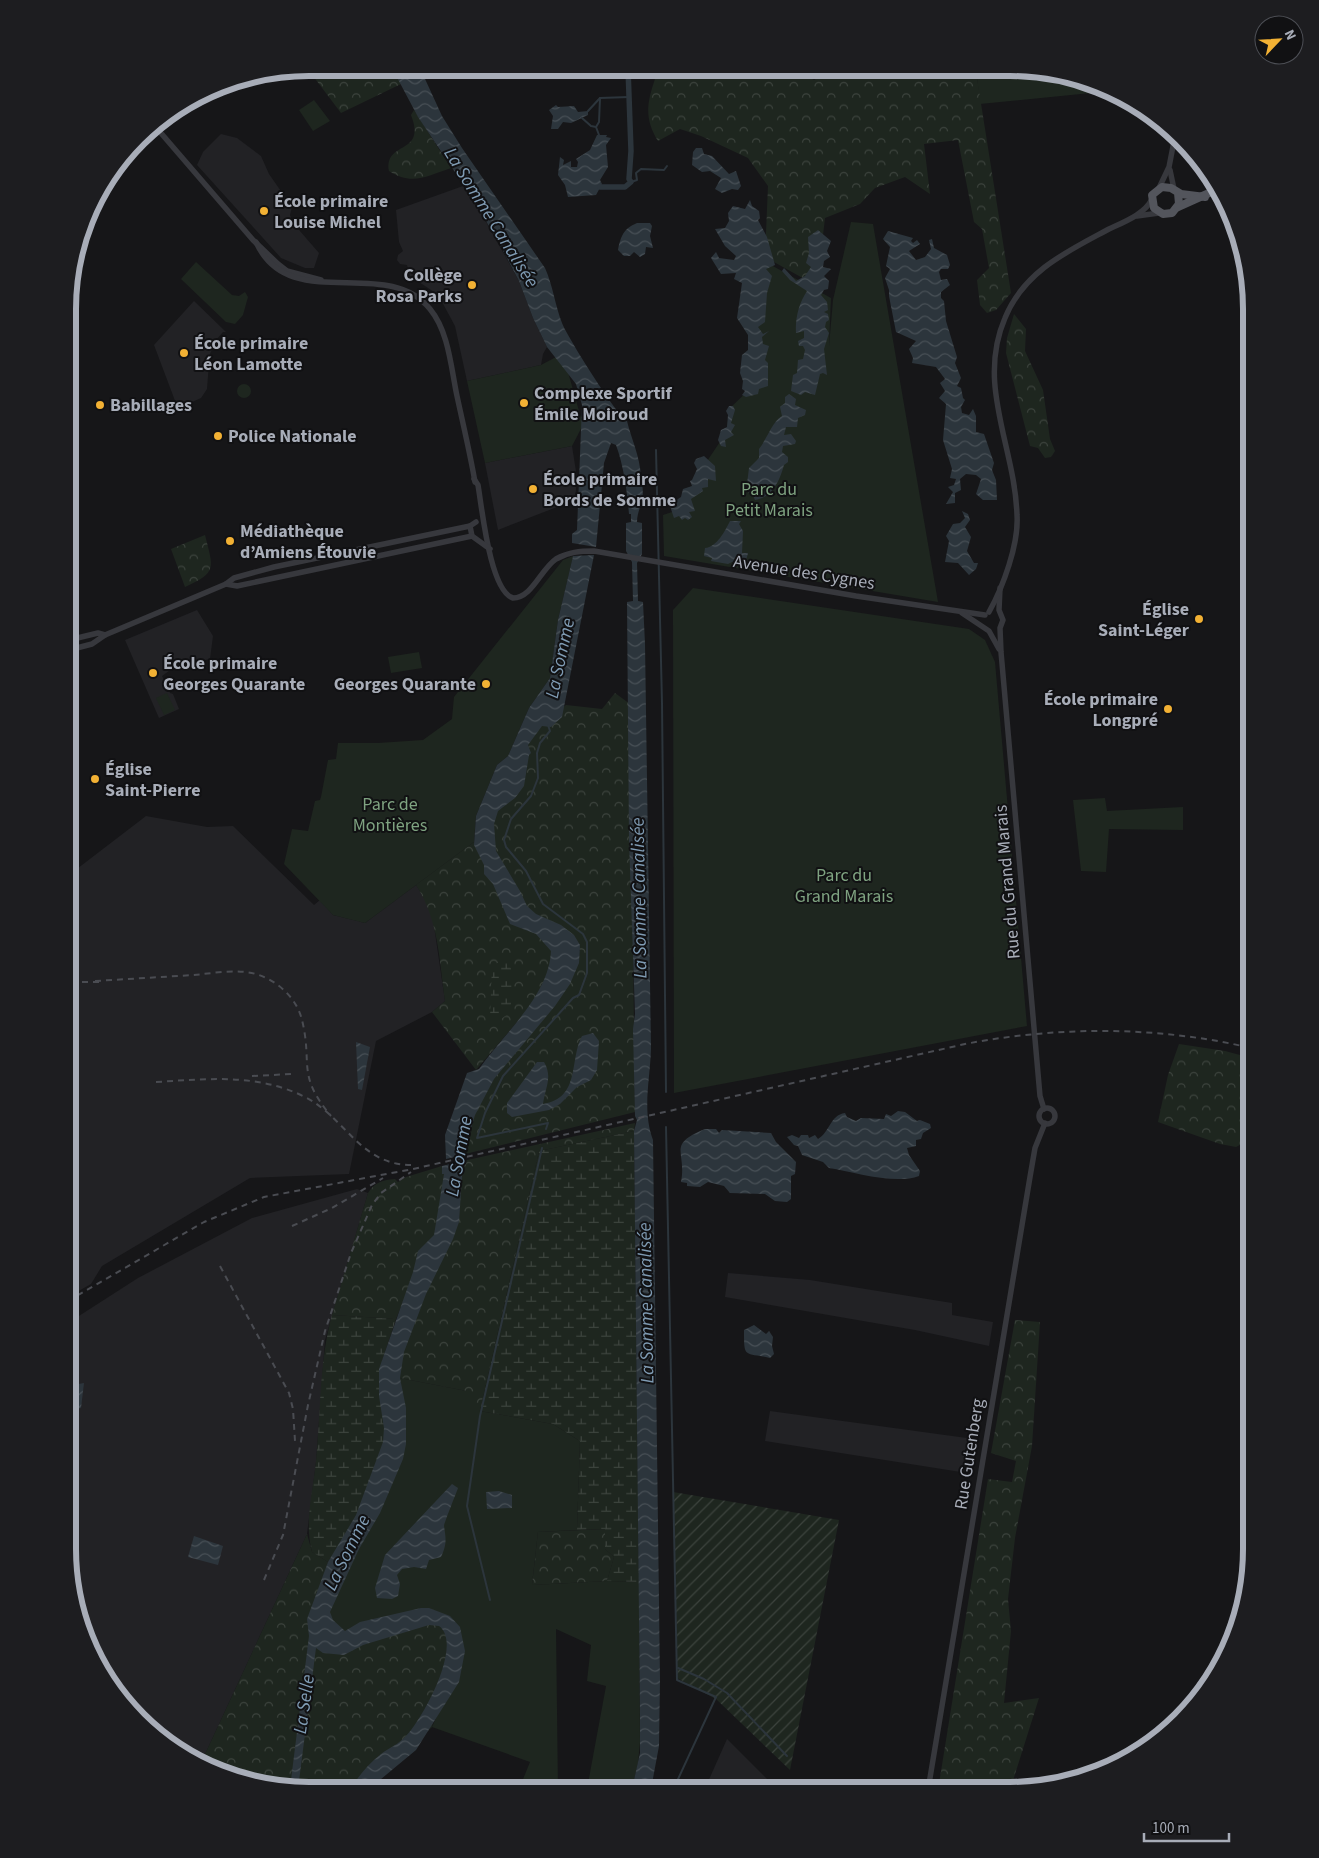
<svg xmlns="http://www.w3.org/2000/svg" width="1319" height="1858" font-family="'Source Sans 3',sans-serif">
  <defs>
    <pattern id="forest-crowns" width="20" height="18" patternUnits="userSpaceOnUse" patternTransform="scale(1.25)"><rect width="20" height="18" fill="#1e261f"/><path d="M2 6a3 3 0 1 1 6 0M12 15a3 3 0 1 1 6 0" fill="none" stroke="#3c433d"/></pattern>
    <pattern id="wetland-marsh" width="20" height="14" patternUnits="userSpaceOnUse" patternTransform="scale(1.25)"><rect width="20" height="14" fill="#1e261f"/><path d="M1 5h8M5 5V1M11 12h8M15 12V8" fill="none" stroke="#3c433d"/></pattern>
    <pattern id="garden-furrows" width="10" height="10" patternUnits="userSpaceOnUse" patternTransform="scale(1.25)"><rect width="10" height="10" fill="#1e261f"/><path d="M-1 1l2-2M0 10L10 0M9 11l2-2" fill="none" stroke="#3c433d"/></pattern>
    <pattern id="water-waves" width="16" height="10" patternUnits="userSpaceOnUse" patternTransform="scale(1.25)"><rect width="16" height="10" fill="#2c353c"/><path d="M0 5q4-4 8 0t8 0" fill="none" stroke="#485056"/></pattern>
  </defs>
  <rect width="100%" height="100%" fill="#161618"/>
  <g fill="#222225">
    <path d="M221,134L237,138L261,156L269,174L292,207L290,215L293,223L319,253L314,268H305L281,258L197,165L203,152Z"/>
    <path d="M463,186L475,202L519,281L533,318L547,347L543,354L541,365L467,381L455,326L442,302L437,294L410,276L407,265L400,264L397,260L398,255L403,251L399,242L396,210Z"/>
    <path d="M194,301L226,332H223L216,340L207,361L209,363L207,389L201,398L181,407L177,406L154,345Z"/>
    <path d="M572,446L577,478L575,500L498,530L485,463Z"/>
    <path d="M197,610L213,636L210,659L192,663L181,662L162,676L170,693L173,694L179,709L159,718L125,640Z"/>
    <path d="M146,816L207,827L233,826L314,905L320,900L333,915L358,921L365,923L416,885L427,902L433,919L445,1001L432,1012L376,1041L349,1174L250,1178L102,1266L91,1284L68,1297L69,875Z"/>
    <path d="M357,1189L368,1193L325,1340L316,1462L307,1534L201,1763L175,1750L127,1708L92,1655L68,1549V1323L138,1278L252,1218Z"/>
    <path d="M728,1273L810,1280L952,1303V1315L993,1322L989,1346L915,1330L725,1297Z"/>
    <path d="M770,1411L974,1439L967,1473L765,1441Z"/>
    <path d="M727,1739L778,1790H713L707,1784Z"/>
  </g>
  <g fill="#1e261f">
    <path d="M976,69L1041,70L1102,86L1111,91L980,104Z"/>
    <path d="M314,100L330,121L313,131L299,110Z"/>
    <path d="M851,222L873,224L938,602L664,556L663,515L681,509L703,467L726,433L730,408L756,383L753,255L831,298L829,346L833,300Z"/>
    <path d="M196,262L232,295L239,296L245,292L248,297L243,315L235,324L226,322L181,279Z"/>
    <path d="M556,357L568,372L583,425L572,446L485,463L467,381L541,365Z"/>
    <circle cx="244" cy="391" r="7"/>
    <path d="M573,556L558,620L550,678L529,708L508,756L497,765L476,816L474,842L365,923L333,915L284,864L292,829L308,831L315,801L320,800L321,797L328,760L336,759L338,743H378L423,740L452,719L454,697L563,560Z"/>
    <path d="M693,588L969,629L985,640L995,662L1027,1026L674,1093L673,610Z"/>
    <path d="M419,652L422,668L391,673L388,657Z"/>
    <path d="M167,693L175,710L164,715L156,698Z"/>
    <path d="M1105,798L1107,811L1183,807V830L1109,829L1106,872L1081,871L1073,800Z"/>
    <path d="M400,1378L467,1391L480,1411L553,1424L580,1441L577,1530L538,1532L532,1585L607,1581L639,1582L640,1742L638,1763L632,1789H587L606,1686L587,1681L591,1645L556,1629L558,1789H519L530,1762L432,1727L458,1669L343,1637L325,1613Z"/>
  </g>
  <g fill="url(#forest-crowns)">
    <path d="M307,68H392L401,84L341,113Z"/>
    <path d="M648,68L794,69L814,80L834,69H972L976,72L1011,293L996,310L987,313L980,305L977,280L989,268L982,229L974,222L958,140L924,144L930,194L905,177L875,188L860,204L825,218L817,286L765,257L768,186L748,158L701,136L680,129L658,141C644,118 647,103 655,79Z"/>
    <path d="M414,110L451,168C427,176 412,186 389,171C384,140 427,156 411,115Z"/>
    <path d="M1014,314L1026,329L1025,351L1043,390L1050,439L1055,451L1051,457L1045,458L1038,448L1030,446L1006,353L1007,338Z"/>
    <path d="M205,535C213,568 218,572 185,587L171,549Z"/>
    <path d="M615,693L630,704L635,1112L461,1155L470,1114L580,950L531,914L499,870L488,827L533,729L566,705L602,709Z"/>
    <path d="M474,842L515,918L551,942L557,961L547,987L476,1070L432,1012L445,1001C439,959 439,921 416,885Z"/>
    <path d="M1179,1044L1225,1051L1251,1058V1139L1236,1147L1220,1144L1158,1122L1168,1075Z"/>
    <path d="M635,1123L634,1131L539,1151L480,1411L467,1403V1391L400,1378L401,1346L455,1217L463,1161Z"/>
    <path d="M442,1166V1174H444L448,1183L435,1237L421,1257L396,1319L332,1315L368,1193C375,1182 383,1180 395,1179L398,1182L406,1177Z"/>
    <path d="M1015,1320L1040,1322L1032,1446L1015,1538L1008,1599L1011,1631L1004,1703L1039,1698L1010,1790H938L988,1479L1012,1482L1016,1461L991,1453Z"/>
    <path d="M605,1529V1549L614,1557L607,1581L532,1585L538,1532Z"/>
    <path d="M307,1534L312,1552L328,1562L313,1613L320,1646L437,1620L451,1641L432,1727L366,1789L278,1788L231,1778L201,1763Z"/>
  </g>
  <g fill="url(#wetland-marsh)">
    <path d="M501,961L508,962C517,979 514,996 508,1014L498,1021L490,1019L492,966Z"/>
    <path d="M634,1131L639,1582L607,1581L614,1557L605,1549V1529L577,1530L580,1441L553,1424L480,1411L539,1151Z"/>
    <path d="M332,1315L396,1319L382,1361L389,1442L356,1522L328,1562L312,1552C304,1522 313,1492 316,1461C321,1412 319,1362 332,1315Z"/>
  </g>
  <path fill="url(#garden-furrows)" d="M673,1492L839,1520L790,1770L716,1699L677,1678Z"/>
  <g fill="url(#water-waves)">
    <path d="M392,68H420L442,116L462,148L545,268C553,286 555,305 562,323C566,335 619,419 627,421C631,438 640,456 641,477C642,483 644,494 642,501C640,508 637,514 637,522L642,523V554L637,563L638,601L643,602L645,644L651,1049C650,1081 642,1110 653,1140L660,1680L659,1746L651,1789H632L640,1753V1715L634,1131L637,1120L635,1116L633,1029L635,1014L629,840L627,602L633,601L632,562L626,551V523L631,522V514H629C627,491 624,467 616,445L611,443L604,463L596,547L572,543V534L577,530L582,405L576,384L547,347L533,318L519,281L501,247L475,202L418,117Z"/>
    <path d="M556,105L558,107L574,106L578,112L588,111V115L571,123L563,122L558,129H551L553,116L549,110Z"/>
    <path d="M597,135H607L606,137L611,138L606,145L608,167L600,180L602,184L596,195L568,197L565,185L558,175L560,157L564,160L563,165L571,161V167H577L578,162L576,159L590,150Z"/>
    <path d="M696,148H702L704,154L712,156L729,174L736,171L741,186L738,190L732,189L722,193L715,189L721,178L710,171L702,172L692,165L693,152Z"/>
    <path d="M750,200L752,206L759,211L760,218L758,220L767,237L775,265L766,269L772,276L767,293L765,322L758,327L763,334L769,331L762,337L763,344L769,346L765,360L768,363V386L759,389L758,394L746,397L742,395L745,391L742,389L743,381L740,373L742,355L748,350V335L737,318L742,283L734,279L736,273L721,274L711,258L716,252L719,258L734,260L736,256L725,246L715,229L725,228L729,221L728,213L733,206L745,209Z"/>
    <path d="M637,223H650L652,226L650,236L653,248L646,247L645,254L640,257L634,252L630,256H624L618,250C621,236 623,229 637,223Z"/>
    <path d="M818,230L831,241L827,251L830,257L824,261L823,267L831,269L824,276L829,281L828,289L824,290L821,295L827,302L828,310L824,312L828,314L829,320L826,322L825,327L829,333L824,349L827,375L823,373L820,374L815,395L805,392L801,395L791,391L793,375L797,373L798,360L803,359L805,350L803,346H799L798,341L804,338V331L796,333C795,318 799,303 807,291L790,280L782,271L784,268L796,281L805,276L811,267L806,263L809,253L808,237Z"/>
    <path d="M888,231L913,238L911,241L913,243L917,240L920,244L909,251L916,260L925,257L931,249L929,240L932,239L934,248L947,255L950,265L948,269H941L939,272L941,280L947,279L950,285L941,292V298L944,301L946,321L957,357L955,363L961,378L957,386L961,388L963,398L965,400L961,407L962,413L969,415L973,409L976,416V432L984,434L994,463L992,470L996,480L997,500H983L976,494L981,479L976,475L966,474L960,479L961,490L955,493V503L946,504L953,492L948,487L954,485L956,479L950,478L952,469L943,440L946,404L939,398L945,391L940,383L945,379L936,367L912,363L913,358L909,349L916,341L896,332L889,296V290L885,278L890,269L886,266L890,247L883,239Z"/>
    <path d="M789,394L796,399L795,405L806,410L805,415L798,418L797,427H786L784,435L791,434L796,441L795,444L783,446L782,452L788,457V462L784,465C780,480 772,498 755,500L752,493L743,491L748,485L747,484L749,468L759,458V449C767,439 772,422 782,416L780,407L785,403V397Z"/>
    <path d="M729,406H733L735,410L731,423L735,425L731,432L734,435L725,440L726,447L721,446L718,440L721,430L727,427L728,415L726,411Z"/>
    <path d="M704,456L715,466L716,481L708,479V487L702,488L703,491L691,499L695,511L689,512L692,517L688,520L685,518L682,520L679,516L674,518L670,506L676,505L675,501L681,497L683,489L692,486L690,481L692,480L697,469L694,463L696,459Z"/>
    <path d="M962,511L968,514L970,520L965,527L971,537L967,551L974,563H978L976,569L969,575L958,563L945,562L949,541L946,536L953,524L960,523L965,518Z"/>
    <path d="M730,521H741L739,524L743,531L742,553H748L744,568L734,561L728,564L711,561L712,558L704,556L705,548C717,547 725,531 730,521Z"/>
    <path d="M594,555L562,717L551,727L542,726L528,745L531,753L529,755L524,786L515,798L498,811L494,824L496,851L520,891L527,906L536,914L561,925L574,935L580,945L579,963L570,984L555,1006L494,1079L475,1115L463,1155L446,1159L445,1135L467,1073L479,1069C504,1033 549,996 551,951L536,934L510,924L493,884L484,874V865L474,845L476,816L497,765L508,756L529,708L550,678L558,620L573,556Z"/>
    <path d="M593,1033L599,1041L597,1070L591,1080L577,1087L560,1104L549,1110L512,1117L507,1113V1103L537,1062H544C553,1077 545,1088 543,1104C581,1098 569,1060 582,1036Z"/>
    <path d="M356,1042L370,1047L362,1090L358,1089Z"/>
    <path d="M898,1111L905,1112L917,1121L920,1120L930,1124L931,1128L923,1133L921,1139L916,1140V1146L907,1148L909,1155L920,1171L919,1176C895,1185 854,1172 829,1168L823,1162L802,1155L798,1146L794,1145L787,1137L792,1135L799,1138L801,1135H808L809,1138L815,1135L818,1139C830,1132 830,1115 845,1113L847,1117L856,1121L861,1118L884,1119L886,1114L891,1116Z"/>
    <path d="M705,1129H716L719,1133L722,1130L771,1133L776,1142L796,1162L795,1174L791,1176V1199L787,1202L775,1201L765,1194L730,1193L724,1186L708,1182L700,1187L687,1186V1183L681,1182C687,1151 666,1145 705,1129Z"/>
    <path d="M463,1161L459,1222L453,1239L426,1294L404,1352L400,1378L406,1408V1444L403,1459L380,1513L359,1549L330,1612L333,1620L345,1631L360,1622L421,1608H429L450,1616L460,1627L465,1651L459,1682L416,1750L369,1789H350C359,1776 368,1764 381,1754C389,1748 399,1744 406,1736C422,1720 464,1644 439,1626L429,1625L363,1645L344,1655L323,1653L316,1648L298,1789L290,1788L309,1636L307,1619L328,1562L356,1515L383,1442L384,1428L379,1396V1369L413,1272L418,1251L434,1235L444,1174H442V1166Z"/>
    <path d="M754,1325L766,1334L769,1331L773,1337L772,1346L774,1354L770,1358C744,1352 744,1359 744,1330Z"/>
    <path d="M84,1383L81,1408L68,1411V1386Z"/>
    <path d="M452,1484L458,1488C456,1494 444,1523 444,1526C446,1539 447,1544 441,1557L429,1560L426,1569L414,1567L402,1569L397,1575L400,1584L398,1596L392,1599L377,1598L375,1588L385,1555Z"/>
    <path d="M499,1491L512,1495V1508L487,1509L486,1492Z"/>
    <path d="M194,1536L223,1546L218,1565L188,1557Z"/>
  </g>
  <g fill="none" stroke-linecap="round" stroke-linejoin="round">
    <g stroke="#2c353c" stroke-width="2">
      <path d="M588,111L600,98L629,97"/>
      <path d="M582,118L591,126L596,127L599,135"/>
      <path d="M596,127L599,122L600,98"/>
      <path d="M631,182L637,180L636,173L641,169L664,170L667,166"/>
      <path d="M656,450L662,703L666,1092"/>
      <path d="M666,1127L677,1680L716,1697L673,1790"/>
      <path d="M546,1129L548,1123L477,1138L485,1113L503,1076L573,998L579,995L587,973V942L583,934L543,904L526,871L506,847L504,840L511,819L531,796L538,778L537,753L540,743L550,731L548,725"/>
      <path d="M490,1600L467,1506L480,1416L542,1148"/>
      <path d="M678,1668L704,1679L727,1693L787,1756"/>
    </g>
    <path stroke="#2c353c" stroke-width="5.5" d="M600,187H625L631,182L629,179L631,151L628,68"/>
    <g stroke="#37383d" stroke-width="5.5">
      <path d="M154,125L253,240L278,264L287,271L321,280"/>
      <path d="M1170,170L1174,189"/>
      <path d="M1159,188L1169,167L1175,136"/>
      <path d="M1137,216L1159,213"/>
      <path d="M256,242C289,316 386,254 430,309C449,332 451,368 457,396C463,424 470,453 475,482"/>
      <path d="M474,479L478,485C482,508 490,591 513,598C532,598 541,569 556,559C568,552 580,551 594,551L856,596L985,615"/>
      <path d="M470,526L472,536L490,549"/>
      <path d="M226,584L237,586L472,536"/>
      <path d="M1000,588L999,610L1003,620L1000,628L1001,652L1040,1096L1044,1109"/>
      <path d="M989,612C1003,587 1019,544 1017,515C1015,447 976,385 1005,318C1024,271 1068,251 1109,229C1124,222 1145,214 1152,199"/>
      <path d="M962,613L989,631L999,649"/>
      <path d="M69,640L98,633L105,635"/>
      <path d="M69,650L92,644L105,635L226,584L234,578L274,567L470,526L476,522"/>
      <circle cx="1047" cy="1116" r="8"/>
      <path d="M928,1790L1030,1177L1035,1148L1045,1123"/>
    </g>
    <g stroke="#53555c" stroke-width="8">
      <path d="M1178,193L1179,204L1172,213L1163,214L1154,208L1152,195L1162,187L1171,188L1181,194L1205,197"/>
      <path d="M1178,207L1218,189"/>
    </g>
    <g stroke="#4a4c52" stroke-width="2" stroke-dasharray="6 5" stroke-linecap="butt">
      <path d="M95,981C128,979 161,977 194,975C215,973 239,968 259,975C279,982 297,999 302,1020C313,1065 296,1074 331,1116"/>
      <path d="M71,982H101"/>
      <path d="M252,1076L292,1074"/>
      <path d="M156,1082C207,1079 257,1073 305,1097C345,1117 360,1165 411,1165"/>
      <path d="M292,1226L332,1208L383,1178"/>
      <path d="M220,1266L289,1393L293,1409L295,1441"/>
      <path d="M68,1301L204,1222L264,1197L413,1169L965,1044C1059,1026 1158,1026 1251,1048"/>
      <path d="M264,1580L283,1535L308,1405L325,1331L351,1253L372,1205L381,1193L411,1172"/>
    </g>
  </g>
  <g fill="#f2b134" stroke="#111113" stroke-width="2">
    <circle cx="264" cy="211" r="5"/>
    <circle cx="472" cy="285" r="5"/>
    <circle cx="184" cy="353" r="5"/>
    <circle cx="524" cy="403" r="5"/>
    <circle cx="100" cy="405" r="5"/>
    <circle cx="218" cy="436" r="5"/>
    <circle cx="533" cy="489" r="5"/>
    <circle cx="230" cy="541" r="5"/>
    <circle cx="1199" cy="619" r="5"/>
    <circle cx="153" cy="673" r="5"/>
    <circle cx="486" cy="684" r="5"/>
    <circle cx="1168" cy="709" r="5"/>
    <circle cx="95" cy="779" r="5"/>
  </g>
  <g text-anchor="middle" stroke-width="4" stroke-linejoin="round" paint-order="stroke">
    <g font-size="18" font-weight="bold" fill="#a8adb8" stroke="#111113" text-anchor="start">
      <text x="274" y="207">École primaire<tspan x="274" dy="21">Louise Michel</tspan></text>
      <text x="462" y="281" text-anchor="end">Collège<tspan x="462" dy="21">Rosa Parks</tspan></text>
      <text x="194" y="349">École primaire<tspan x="194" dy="21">Léon Lamotte</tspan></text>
      <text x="534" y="399">Complexe Sportif<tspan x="534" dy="21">Émile Moiroud</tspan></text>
      <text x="110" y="411">Babillages</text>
      <text x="228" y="442">Police Nationale</text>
      <text x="543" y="485">École primaire<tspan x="543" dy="21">Bords de Somme</tspan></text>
      <text x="240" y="537">Médiathèque<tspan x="240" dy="21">d’Amiens Étouvie</tspan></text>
      <text x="1189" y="615" text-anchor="end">Église<tspan x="1189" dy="21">Saint-Léger</tspan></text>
      <text x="163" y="669">École primaire<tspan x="163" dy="21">Georges Quarante</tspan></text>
      <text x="476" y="690" text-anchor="end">Georges Quarante</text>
      <text x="1158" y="705" text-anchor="end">École primaire<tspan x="1158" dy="21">Longpré</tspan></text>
      <text x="105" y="775">Église<tspan x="105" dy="21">Saint-Pierre</tspan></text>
    </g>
    <g font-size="18" fill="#7fa381" stroke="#111113">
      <text x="769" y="495">Parc du<tspan x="769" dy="21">Petit Marais</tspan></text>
      <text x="390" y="810">Parc de<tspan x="390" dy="21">Montières</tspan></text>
      <text x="844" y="881">Parc du<tspan x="844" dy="21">Grand Marais</tspan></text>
    </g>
    <g font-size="18" fill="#a8adb8" stroke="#111113">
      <text transform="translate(804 572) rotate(9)" y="6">Avenue des Cygnes</text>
      <text transform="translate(1007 882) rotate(-95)" y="6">Rue du Grand Marais</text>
      <text transform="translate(969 1454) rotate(-81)" y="6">Rue Gutenberg</text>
    </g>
    <g font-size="19" font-style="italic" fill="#7f9bb3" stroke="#111113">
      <text transform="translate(492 217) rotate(58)" y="7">La Somme Canalisée</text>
      <text transform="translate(559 658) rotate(-78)" y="7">La Somme</text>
      <text transform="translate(638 898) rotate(-91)" y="7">La Somme Canalisée</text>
      <text transform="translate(458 1156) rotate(-80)" y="7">La Somme</text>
      <text transform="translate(645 1303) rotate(-91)" y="7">La Somme Canalisée</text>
      <text transform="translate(346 1552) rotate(-64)" y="7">La Somme</text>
      <text transform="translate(303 1704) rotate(-82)" y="7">La Selle</text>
    </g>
  </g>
  <path d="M0 0H1319V1858H0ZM309 76H1010A233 233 0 0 1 1243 309V1549A233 233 0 0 1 1010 1782H309A233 233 0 0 1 76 1549V309A233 233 0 0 1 309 76Z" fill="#1d1d20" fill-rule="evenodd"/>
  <path fill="none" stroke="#a8adb8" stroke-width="6" d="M309 76H1010A233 233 0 0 1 1243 309V1549A233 233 0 0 1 1010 1782H309A233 233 0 0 1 76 1549V309A233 233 0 0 1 309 76Z"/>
  <g transform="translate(1279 40) rotate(65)"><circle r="24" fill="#111113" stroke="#4d4f55"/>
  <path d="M0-4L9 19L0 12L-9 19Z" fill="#f2b134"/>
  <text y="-8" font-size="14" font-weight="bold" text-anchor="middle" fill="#a8adb8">N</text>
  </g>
  <path d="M1144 1833v8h85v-8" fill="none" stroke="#a8adb8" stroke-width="2.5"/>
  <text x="1152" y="1833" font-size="15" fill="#a8adb8" stroke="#111113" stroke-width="4" paint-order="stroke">100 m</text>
</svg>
